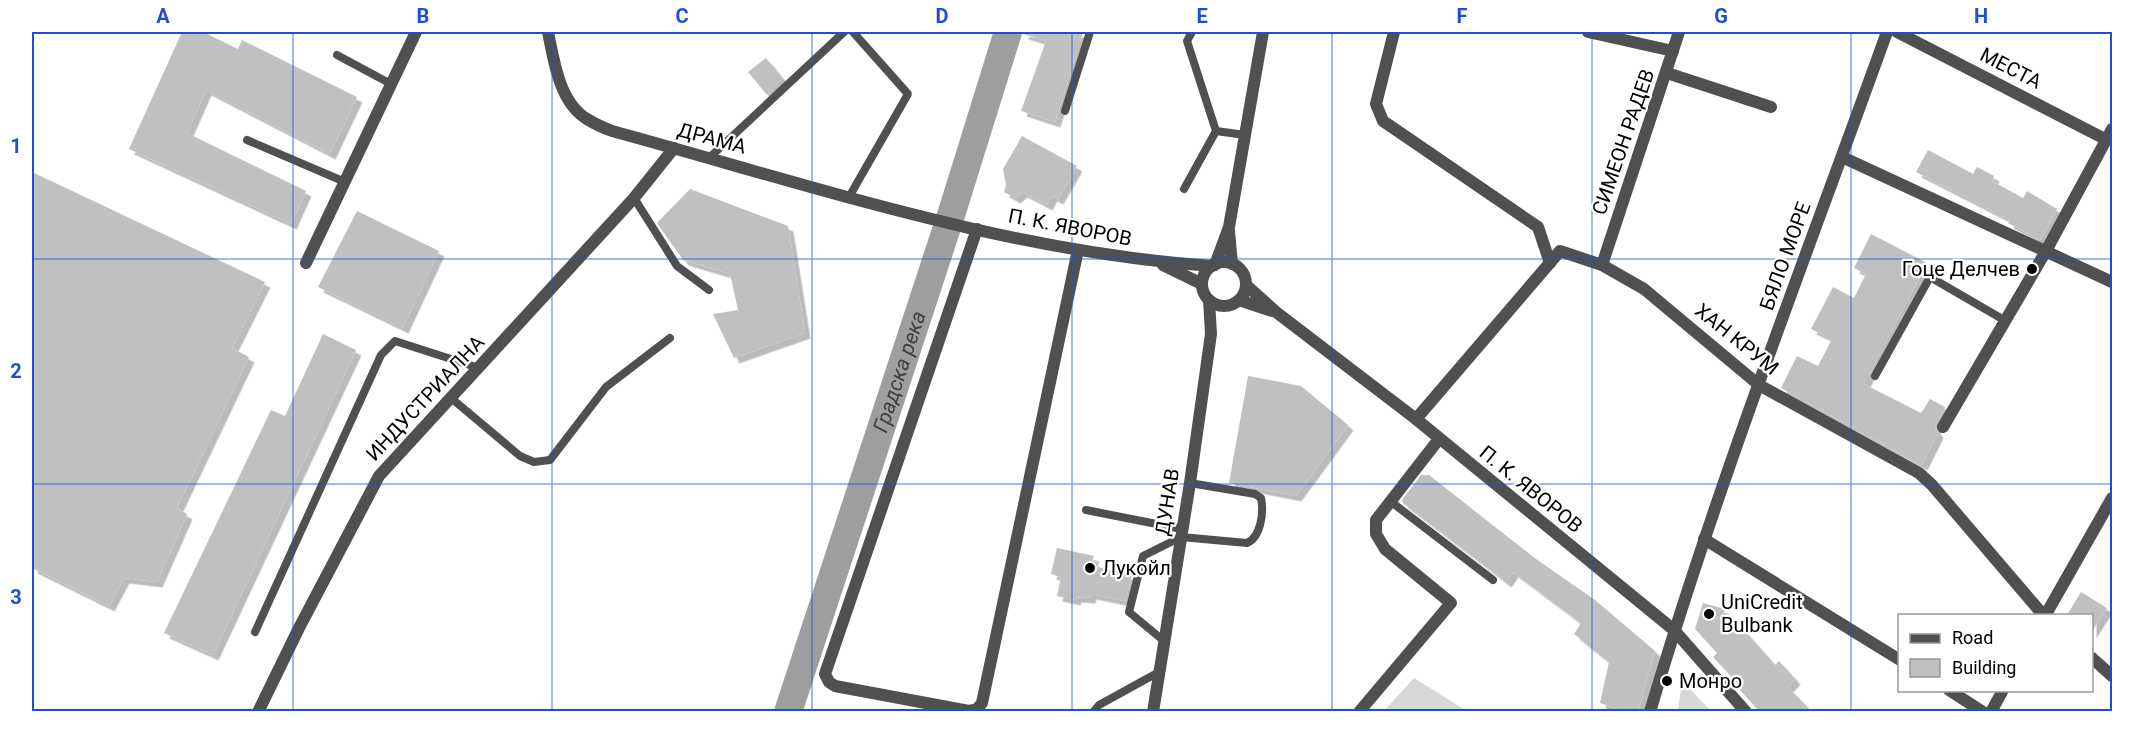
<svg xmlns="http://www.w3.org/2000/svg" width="2144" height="743" font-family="Roboto,sans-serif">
  <defs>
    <filter id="shadow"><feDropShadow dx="5.5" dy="5.5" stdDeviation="0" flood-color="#0004"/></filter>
  </defs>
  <rect width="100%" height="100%" fill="#fff"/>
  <g fill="#d7d7d7">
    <path d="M1414,678L1467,711H1384Z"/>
    <path d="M1682,681L1711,711H1678Z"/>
  </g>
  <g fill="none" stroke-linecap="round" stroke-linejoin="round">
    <path stroke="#9e9e9e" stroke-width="28" id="s1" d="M788,712L952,212L1008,32"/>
  </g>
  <g fill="#c0c0c0" filter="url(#shadow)">
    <path d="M182,32H203L238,49L242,40L357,97L330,154L206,90L187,133L306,191L291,224L129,149Z"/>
    <path d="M1023,32H1083L1055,122L1021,111L1046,41L1023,34Z"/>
    <path d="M766,58L783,79L767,95L748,72Z"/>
    <path d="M1022,136L1077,166L1058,199L1052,196L1047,205L1022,192L1015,198L1004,192L1006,184L1003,169Z"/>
    <path d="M1928,150L1973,174L1977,167L1994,176L1992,181L2023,198L2027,191L2057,209L2040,240L2008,223L2010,220L1916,172Z"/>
    <path d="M32,172L265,282L232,348L249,357L177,508L187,514L157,582L124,578L109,606L32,568Z"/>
    <path d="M690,189L788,226L805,333L734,358L713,314L738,310L730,274L683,260L657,223Z"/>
    <path d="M357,211L439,251L403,328L318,287Z"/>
    <path d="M1871,234L1927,263L1864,384L1921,413L1930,399L1945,407L1936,423L1935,428L1938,433L1922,465L1781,388L1797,356L1818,366L1832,339L1811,329L1833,287L1854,298L1866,274L1854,268Z"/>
    <path d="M323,334L356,350L213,655L164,633L271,410L285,416Z"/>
    <path d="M1248,376L1301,386L1348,425L1296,496L1229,483Z"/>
    <path d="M1421,475H1429L1536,559L1595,600L1655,651L1638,711H1622L1600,703L1609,662L1574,634L1581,623L1513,572L1506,582L1403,503L1402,500Z"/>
    <path d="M1057,548L1094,556L1092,561L1098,563L1097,567L1132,575L1125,601L1091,594L1090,598L1076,597L1075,600L1057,596L1061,577L1051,574Z"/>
    <path d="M2081,592L2107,608L2091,633V615H2067Z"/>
    <path d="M1703,603L1725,609L1722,621L1740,633L1744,630L1775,665L1779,661L1795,679L1788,687L1811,711H1759L1740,690L1742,688L1713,657L1717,653L1695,629Z"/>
  </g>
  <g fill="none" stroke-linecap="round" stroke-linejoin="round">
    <g stroke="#505050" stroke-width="8">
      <path d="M337,55L391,84"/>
      <path d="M1065,111L1090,32"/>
      <path d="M1216,131L1245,135"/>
      <path d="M247,140L345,182"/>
      <path d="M709,158L844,32"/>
      <path d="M1184,189L1216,131L1187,41L1192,32"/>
      <path d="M849,197L908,94L853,32"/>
      <path d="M634,198L677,266L709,290"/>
      <path d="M1875,376L1930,277L2004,320"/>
      <path d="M451,398L520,456L534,462L550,460L606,387L670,338"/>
      <path d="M1390,501L1493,580"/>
      <path d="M1086,510L1182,529"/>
      <path d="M255,632L381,355L395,341L479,368"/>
      <path d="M1164,641L1129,612L1143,556L1181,537L1247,543C1261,537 1264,512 1261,498L1255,494L1190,483"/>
      <path d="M1093,712L1099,705L1159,672"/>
    </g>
    <g stroke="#505050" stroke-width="12">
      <path d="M2045,616L2112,498"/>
      <path d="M1991,712L2003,690"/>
    </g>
    <g stroke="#505050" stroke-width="12">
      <path d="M548,32C554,61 559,102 587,119C595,124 604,128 612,131C810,185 1007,252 1212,266"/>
      <path d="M1394,32L1376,104L1383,121L1538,227L1550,263"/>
      <path d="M1588,32L1673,51"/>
      <path d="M1897,32L2107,140"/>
      <path d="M1667,73L1771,107"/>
      <path d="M1842,157L2112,282"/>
      <path d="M977,229L825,674L829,682L835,686L969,711L977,709L982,703L1078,250"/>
      <path d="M1229,231L1232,264"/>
      <circle cx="1224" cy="284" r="22"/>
      <path d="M306,263L416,32"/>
      <path d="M1163,265L1202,284"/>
      <path d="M1215,265L1229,227L1263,32"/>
      <path d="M1602,265L1679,32"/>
      <path d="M1246,285L1276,312L1416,419L1674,630L1746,712"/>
      <path d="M1239,300L1272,311"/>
      <path d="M1416,419L1560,251L1602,265L1644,289L1759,385L1919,473L1932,485L2044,616"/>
      <path d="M1943,427L2046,251L2112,129"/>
      <path d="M1704,539L1900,660"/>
      <path d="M2092,658L2112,676"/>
      <path d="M1949,690L1983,712"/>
      <path d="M258,712L299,628L379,476L634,198L674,148"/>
      <path d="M1153,712L1190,483L1211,334L1209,300"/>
      <path d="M1359,712L1451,603L1385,549L1376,534V520L1439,439"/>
      <path d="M1650,712C1718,481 1806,257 1887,32"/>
    </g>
  </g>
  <path fill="none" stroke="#1d4ed8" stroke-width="1.5" stroke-opacity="0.55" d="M293,32V712M552,32V712M812,32V712M1072,32V712M1332,32V712M1592,32V712M1851,32V712M32,259H2112M32,484H2112"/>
  <g fill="#000" stroke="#fff" stroke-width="2">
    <circle cx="2032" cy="269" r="6"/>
    <circle cx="1090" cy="568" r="6"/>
    <circle cx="1709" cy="614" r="6"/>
    <circle cx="1667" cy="681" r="6"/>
  </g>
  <g text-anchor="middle" stroke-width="4.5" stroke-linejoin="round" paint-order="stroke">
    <g font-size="20" fill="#000" stroke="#fff">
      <text transform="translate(2011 68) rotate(27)" y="7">МЕСТА</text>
      <text transform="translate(712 138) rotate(15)" y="7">ДРАМА</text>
      <text transform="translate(1623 142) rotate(-71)" y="7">СИМЕОН РАДЕВ</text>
      <text transform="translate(1070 227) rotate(11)" y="7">П. К. ЯВОРОВ</text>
      <text transform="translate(1785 256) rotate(-70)" y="7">БЯЛО МОРЕ</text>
      <text transform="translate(1737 339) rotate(39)" y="7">ХАН КРУМ</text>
      <text transform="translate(425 398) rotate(-47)" y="7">ИНДУСТРИАЛНА</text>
      <text transform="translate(1531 489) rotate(39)" y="7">П. К. ЯВОРОВ</text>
      <text transform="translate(1167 502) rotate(-81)" y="7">ДУНАВ</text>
    </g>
    <g font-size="20" fill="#000" stroke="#fff" text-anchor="start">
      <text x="2020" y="276" text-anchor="end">Гоце Делчев</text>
      <text x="1102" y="575">Лукойл</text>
      <text x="1721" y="609">UniCredit<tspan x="1721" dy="23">Bulbank</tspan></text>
      <text x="1679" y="688">Монро</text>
    </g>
    <g font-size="21" font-style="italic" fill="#3f3f3f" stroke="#fff">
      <text dy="7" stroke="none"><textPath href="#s1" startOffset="358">Градска река</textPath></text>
    </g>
  </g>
  <rect width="2144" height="743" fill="none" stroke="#ffffff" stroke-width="66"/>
  <rect x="1898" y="614" width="195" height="78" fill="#ffffff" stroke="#999999" stroke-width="1.5"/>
  <rect x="1910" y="634" width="30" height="9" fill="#505050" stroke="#999999" stroke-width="1.5"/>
  <text x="1952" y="644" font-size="18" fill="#000000">Road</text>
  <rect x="1910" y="659" width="30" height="18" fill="#c0c0c0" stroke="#999999" stroke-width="1.5"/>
  <text x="1952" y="674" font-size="18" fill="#000000">Building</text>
  <rect x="33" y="33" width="2078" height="677" fill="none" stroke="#1d4ed8" stroke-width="2"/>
  <g font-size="20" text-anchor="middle" font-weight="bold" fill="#1d4ed8">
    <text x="163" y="23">A</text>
    <text x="423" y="23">B</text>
    <text x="682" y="23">C</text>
    <text x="942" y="23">D</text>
    <text x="1202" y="23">E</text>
    <text x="1462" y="23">F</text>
    <text x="1721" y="23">G</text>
    <text x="1981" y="23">H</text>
    <text x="16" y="153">1</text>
    <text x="16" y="378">2</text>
    <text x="16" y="604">3</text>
  </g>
</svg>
